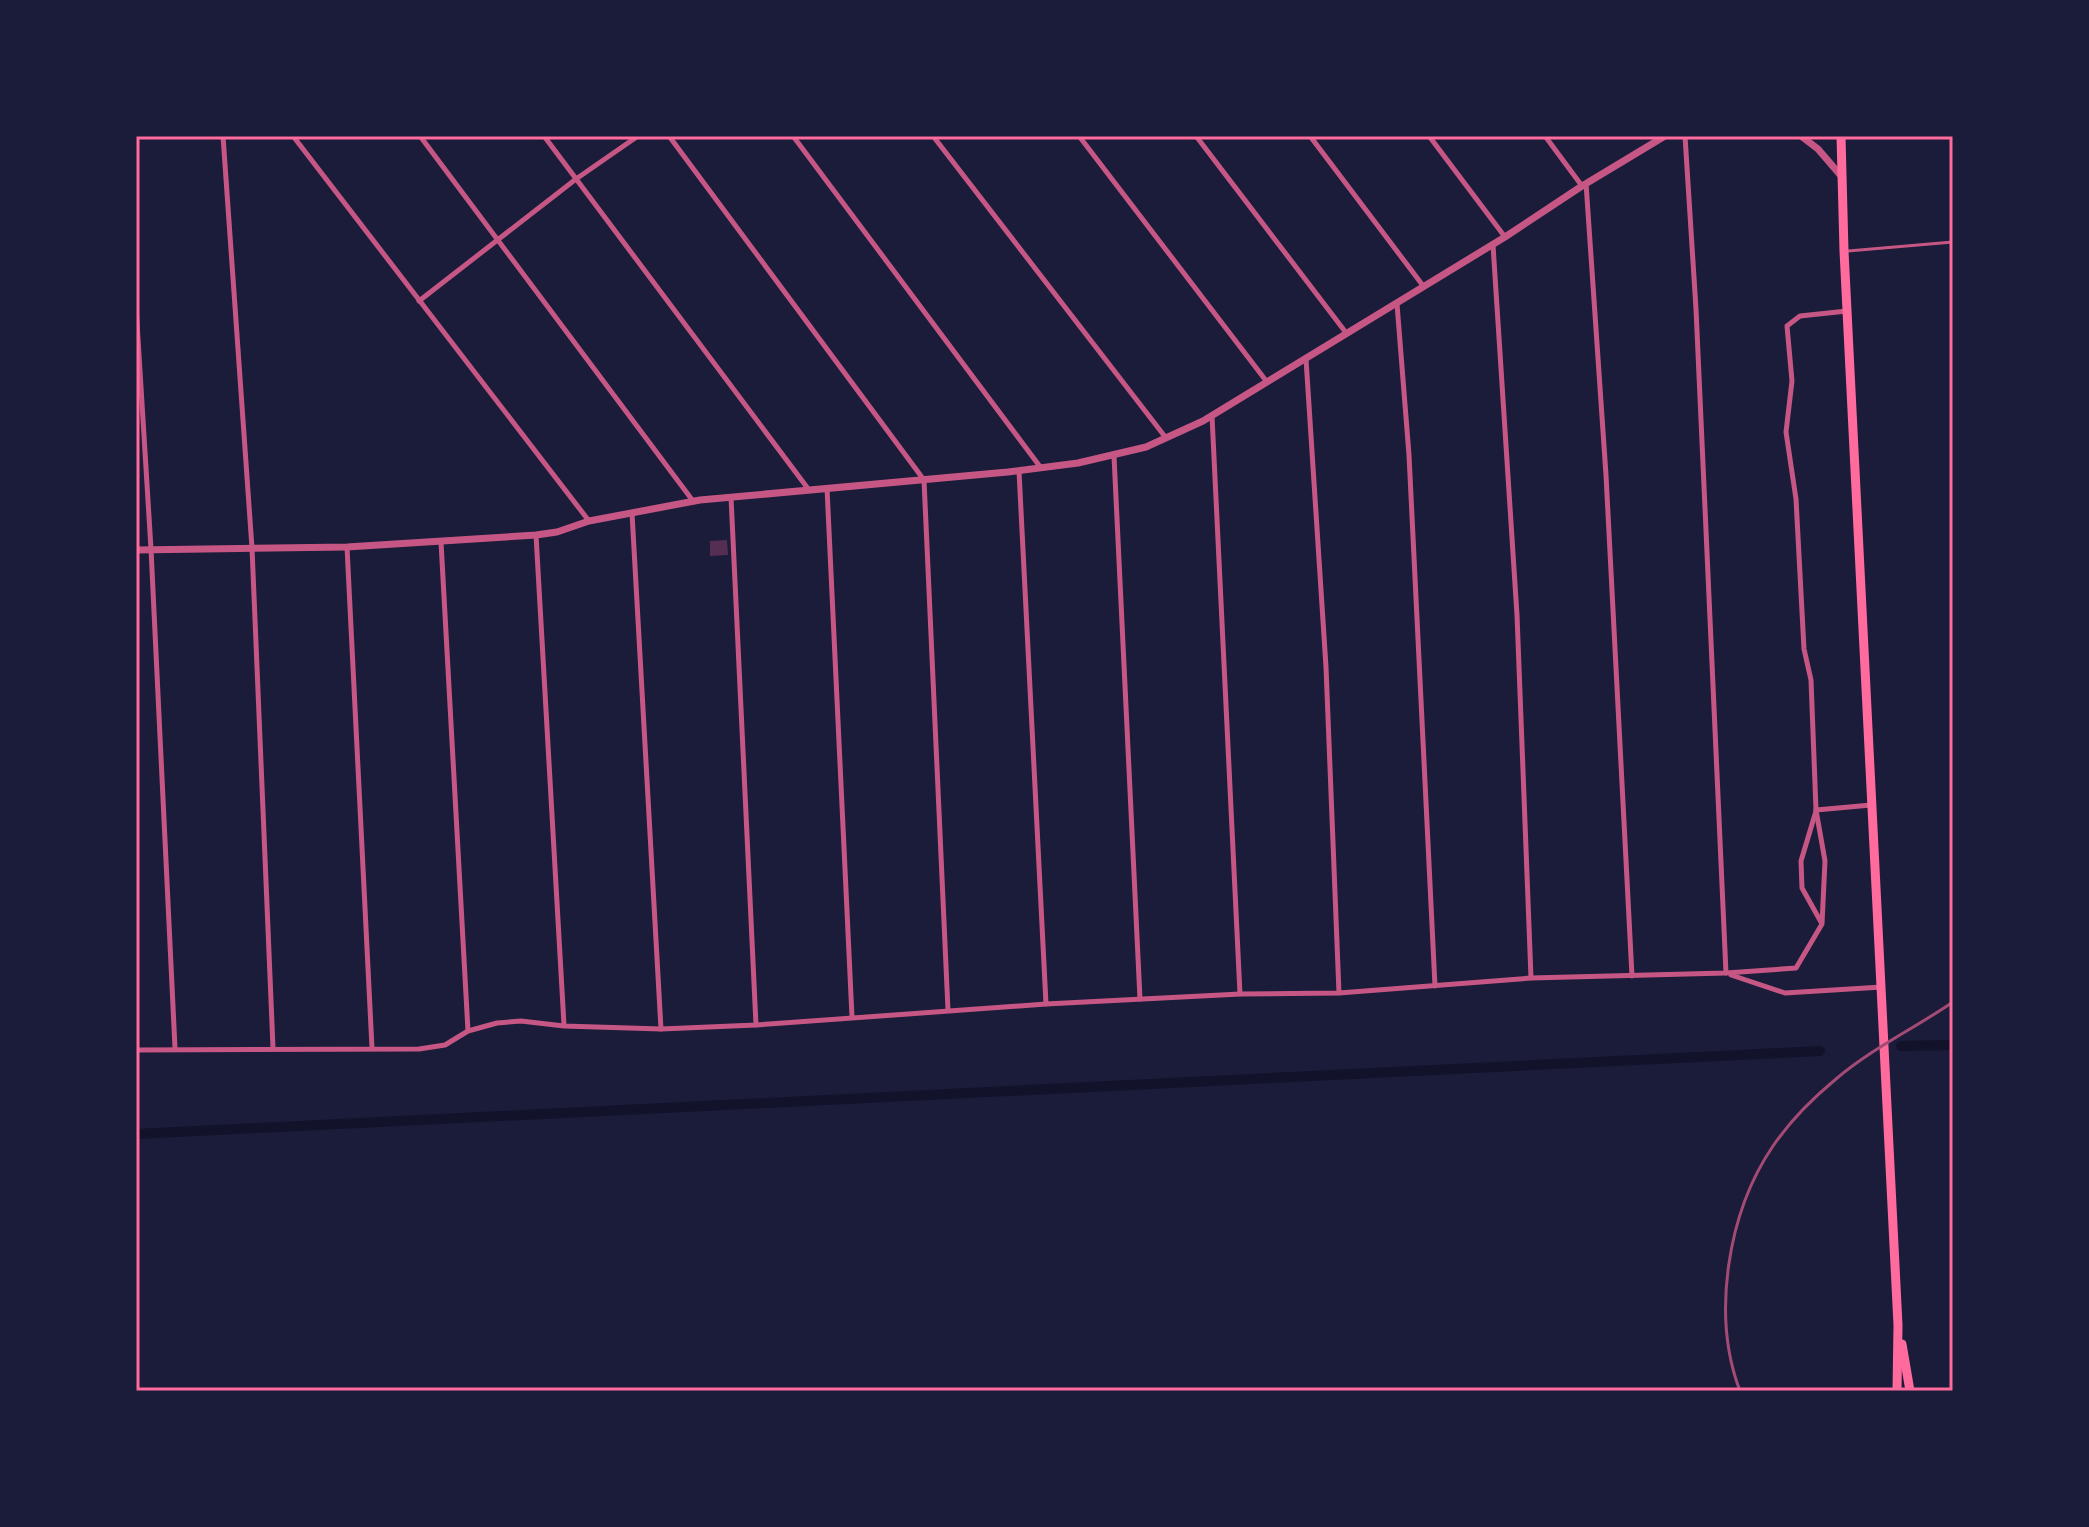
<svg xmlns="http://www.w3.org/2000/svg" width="2089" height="1527" font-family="Inter,sans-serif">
  <rect width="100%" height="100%" fill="#1b1b3a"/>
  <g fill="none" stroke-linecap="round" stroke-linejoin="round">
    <g stroke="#12122b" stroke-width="10">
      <path d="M1901,1046L1953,1045"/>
      <path d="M136,1134L1820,1051"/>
    </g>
  </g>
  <path fill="#542f53" d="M727,540L728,555L710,556V541Z"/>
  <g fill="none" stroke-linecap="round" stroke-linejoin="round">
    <path stroke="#c65784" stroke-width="3" d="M1848,251L1953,242"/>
    <g stroke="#c65784" stroke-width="5">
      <path d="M223,136L252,548L273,1048"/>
      <path d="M293,136L589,521"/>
      <path d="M420,136L693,501"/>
      <path d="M544,136L809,490"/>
      <path d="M669,136L924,480L948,1010"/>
      <path d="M793,136L1041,468"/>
      <path d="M933,136L1166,438"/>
      <path d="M1079,136L1267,382"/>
      <path d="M1196,136L1347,334"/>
      <path d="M1310,136L1424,287"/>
      <path d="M1429,136L1505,237"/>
      <path d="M1545,136L1582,186"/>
      <path d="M1685,136L1696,309L1726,973"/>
      <path d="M1586,183L1606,475L1632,976"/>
      <path d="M1493,245L1517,615L1531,978"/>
      <path d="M419,301L576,179L638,136"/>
      <path d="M1397,304L1409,455L1435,986"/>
      <path d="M136,306L151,549L175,1048"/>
      <path d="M1847,311L1800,316L1787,326L1792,381L1786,432L1796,499L1804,649L1811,680L1816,810L1871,805"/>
      <path d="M1306,359L1326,667L1339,993"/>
      <path d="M1212,416L1240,994"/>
      <path d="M1114,456L1140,999"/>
      <path d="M1019,471L1046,1004"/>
      <path d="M827,488L852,1017"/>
      <path d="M731,497L756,1025"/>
      <path d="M632,513L661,1029"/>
      <path d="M536,535L564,1025"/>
      <path d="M441,542L468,1031"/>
      <path d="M347,547L372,1048"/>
      <path d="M1816,811L1801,861L1802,888L1821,922"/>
      <path d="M1731,975L1785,993L1882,987"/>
      <path d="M136,1050L419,1049L445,1045L468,1031L497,1023L521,1021L564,1026L661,1029L756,1025L1046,1004L1240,994L1339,993L1531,978L1726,973L1796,968L1822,924L1825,861L1816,810"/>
    </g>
    <g stroke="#c65784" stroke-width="7">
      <path d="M1801,136L1818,149L1842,177"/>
      <path d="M136,550L347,547L536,535L557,532L589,521L700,500L1008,472L1078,463L1146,447L1203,421L1267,382L1505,237L1582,186L1665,136"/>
    </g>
    <g stroke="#ff6b9d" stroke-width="9">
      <path d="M1841,136L1844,251L1898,1325L1897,1391"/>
      <path d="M1902,1344L1910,1391"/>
    </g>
    <path stroke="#a44b75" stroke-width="3" d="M1740,1391C1711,1315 1728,1212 1773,1146C1790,1121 1813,1098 1836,1079C1871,1049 1915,1028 1953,1002"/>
  </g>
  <rect width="2089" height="1527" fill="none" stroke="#1b1b3a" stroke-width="276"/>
  <rect x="138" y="138" width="1813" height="1251" fill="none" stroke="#ff6b9d" stroke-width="3"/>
</svg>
